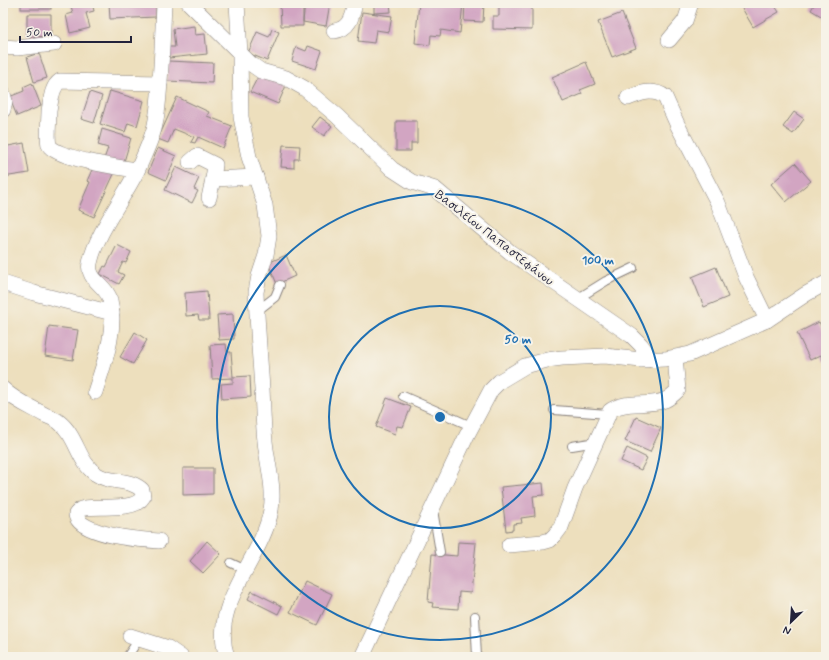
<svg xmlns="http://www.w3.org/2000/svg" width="829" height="660" font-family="Mynerve,sans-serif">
  <rect width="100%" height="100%" fill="#f7f3e8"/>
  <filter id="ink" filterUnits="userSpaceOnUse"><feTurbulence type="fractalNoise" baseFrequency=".025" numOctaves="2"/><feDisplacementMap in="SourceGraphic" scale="8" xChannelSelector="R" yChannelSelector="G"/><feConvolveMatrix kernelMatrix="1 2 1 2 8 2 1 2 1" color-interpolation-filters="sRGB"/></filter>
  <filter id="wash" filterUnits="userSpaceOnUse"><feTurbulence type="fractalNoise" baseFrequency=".012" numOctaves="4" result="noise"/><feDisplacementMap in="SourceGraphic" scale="16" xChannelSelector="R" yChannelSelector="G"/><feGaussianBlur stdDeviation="0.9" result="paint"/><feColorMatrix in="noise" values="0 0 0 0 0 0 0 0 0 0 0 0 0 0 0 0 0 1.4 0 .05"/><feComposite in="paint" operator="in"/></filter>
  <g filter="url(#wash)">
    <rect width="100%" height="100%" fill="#eddfbd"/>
    <g id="blocks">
      <g fill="#d2a5c2">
        <rect x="21" y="3" width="30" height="6"/>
        <path d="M70,3H92L94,11L86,13L90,28L70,33L66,15L73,13Z"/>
        <path d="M109,3H156V17L110,19Z"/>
        <path d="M280,3H303V26H281Z"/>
        <path d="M305,3H330L326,26L303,22Z"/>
        <path d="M374,3H390L391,12L374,13Z"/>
        <path d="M419,3H463L460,33L441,30L440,36L431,35L430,45L415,43Z"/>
        <path d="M465,3H484L483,22L464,21Z"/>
        <path d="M499,3H532V30L493,29V16H499Z"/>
        <path d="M739,3H773L779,12L753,27Z"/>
        <path d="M815,3H826V19L811,10Z"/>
        <path d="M362,12L392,16L389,32L376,30L374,43L358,41Z"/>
        <path d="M622,13L636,48L612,57L598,22Z"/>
        <path d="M27,14H51V37L27,36Z"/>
        <path d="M194,26L195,35L205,34L207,54L169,58L168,47H175L173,29Z"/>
        <path d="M272,29L279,32L267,61L248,53L257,32L269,37Z"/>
        <path d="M308,46L322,51L316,69L292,61L296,47L306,51Z"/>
        <path d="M39,53L47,78L34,82L27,57Z"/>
        <path d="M168,61L213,63L212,83L167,81Z"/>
        <path d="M586,62L595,84L580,90L582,94L563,102L552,77Z"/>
        <path d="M261,71L288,81L278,104L250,92Z"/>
        <path d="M32,83L41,106L17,116L9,97L24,91L23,87Z"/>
        <path d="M110,91L144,101L137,126L128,123L125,132L100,124Z"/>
        <path d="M90,92L102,96L94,123L81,119Z"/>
        <path d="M177,97L209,112L207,116L232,126L223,148L198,137L195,143L191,142L194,137L174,129L168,143L158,139Z"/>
        <path d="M794,112L804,119L793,134L783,127Z"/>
        <path d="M320,117L332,126L324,136L312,127Z"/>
        <path d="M396,121H417V143H411V151H396Z"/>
        <path d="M102,129L131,138L123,165L104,159L108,148L98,145Z"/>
        <path d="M24,143L29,173L3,177V147Z"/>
        <path d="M283,145L300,146L299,159H294V168L281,167Z"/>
        <path d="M158,148L176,156L166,180L148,172Z"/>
        <path d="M95,163L115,172L94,217L78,210L90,182L87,181Z"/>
        <path d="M795,163L811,181L786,202L771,184Z"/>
        <path d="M176,167L199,178L194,189L198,191L192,203L165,190Z"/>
        <path d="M117,245L131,252L126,263L123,262L118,272L124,275L119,284L100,274L104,266L106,267Z"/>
        <path d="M286,255L295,276L277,284L268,263Z"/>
        <path d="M716,267L728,297L704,307L692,277Z"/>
        <path d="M207,291L209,320H199L198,315L186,316L185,293Z"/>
        <path d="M233,314L234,339L219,340L217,315Z"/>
        <path d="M819,322L826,335V361L824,362L821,355L810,360L797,333Z"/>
        <path d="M49,326L78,330L73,360L45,356Z"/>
        <path d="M135,332L147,340L133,364L120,357Z"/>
        <path d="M226,344L227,352H231L233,377L250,376L251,397L222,399L221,384L233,383V378L212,379L210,345Z"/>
        <path d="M387,398L411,407L403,427L397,426L395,434L376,427Z"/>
        <path d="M636,417L661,428L650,452L625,441Z"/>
        <path d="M627,448L647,458L641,470L621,461Z"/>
        <path d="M183,468H213V494L183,495Z"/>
        <path d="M543,483L544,495L533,496L535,516L521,518L522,523L513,524V530L506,531L501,487Z"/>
        <path d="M207,541L221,554L203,573L190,561Z"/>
        <path d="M458,542L476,543L471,593L459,592L458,609L432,607L433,603L428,602L432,554L457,556Z"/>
        <path d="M305,581L332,594L317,625L290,612Z"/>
        <path d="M252,591L282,606L278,614L248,599Z"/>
      </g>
    </g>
  </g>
  <g filter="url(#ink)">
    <use href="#blocks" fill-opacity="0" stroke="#88807c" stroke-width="1"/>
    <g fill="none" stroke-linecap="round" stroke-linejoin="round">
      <defs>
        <g id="lane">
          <path d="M577,299L606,281L633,268"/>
          <path d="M257,311L275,297L280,285"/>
          <path d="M403,396L471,426"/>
          <path d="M554,410L608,414"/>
          <path d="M572,446L596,442"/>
          <path d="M433,510L440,552"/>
          <path d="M231,563L246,570"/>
          <path d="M475,616L477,657"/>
          <path d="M127,657L139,639"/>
        </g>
        <g id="street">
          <path d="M189,3L251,64L261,71L286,78L304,88L337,116L392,169L412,182L435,189L510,252L632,336L641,345L652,360"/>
          <path d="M334,31C350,29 352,16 355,3"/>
          <path d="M669,40L685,21L691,3"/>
          <path d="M3,47L17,48L54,44"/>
          <path d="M3,94L5,101L3,110"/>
          <path d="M628,98C640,93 653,88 665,97L678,126L718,203L746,277L767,320"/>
          <path d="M190,162L197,156L215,165L213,179L256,177"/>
          <path d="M137,170C122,168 54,158 49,145C47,138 49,119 49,111C51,101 51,87 60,81L160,83"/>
          <path d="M209,198L213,179"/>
          <path d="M3,283L34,293L112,313"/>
          <path d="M3,389C15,401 31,407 45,415C50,417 55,419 59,422C77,436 78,462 96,474C110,484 130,478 142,490L143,497C134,512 100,505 85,508L81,509L76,514C77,535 143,540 159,541"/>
          <path d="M95,392C104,363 117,331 110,300C107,285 86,280 90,263C96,234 123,199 137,171C143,158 150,143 154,129C158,114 159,97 160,81C162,55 163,29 164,3"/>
          <path d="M509,545L543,542L550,540L555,535L561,527L575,488L610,411C622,400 649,407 665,400C670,398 674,394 678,390L675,358"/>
          <path d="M130,636L168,648L181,657"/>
          <path d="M227,657C209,604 262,560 271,510C275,487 267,463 265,441C263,424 263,406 262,389C260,357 257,325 256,292L259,276L266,255L269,236L265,205L249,157L241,117L240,54L237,3"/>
          <path d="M362,657L467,435L491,390L500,381L525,366L547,360L562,358L605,356L641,360L665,359L690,354L767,320L806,294L826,283"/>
        </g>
      </defs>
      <use href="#lane" stroke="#88807c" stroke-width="10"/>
      <use href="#street" stroke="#88807c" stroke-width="16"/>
      <use href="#lane" stroke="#fff" stroke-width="8"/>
      <use href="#street" stroke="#fff" stroke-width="15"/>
    </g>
  </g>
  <g fill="none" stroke="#1f6fb2" stroke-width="2">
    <circle cx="440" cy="417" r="111"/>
    <circle cx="440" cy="417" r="223"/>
  </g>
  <g text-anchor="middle" stroke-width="4" stroke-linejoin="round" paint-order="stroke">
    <g font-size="13" fill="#22223b" stroke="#f7f3e8">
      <text transform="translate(495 237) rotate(38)" y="5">Βασιλείου Παπαστεφάνου</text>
    </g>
  </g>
  <circle cx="440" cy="417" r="6" fill="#1f6fb2" stroke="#f7f3e8" stroke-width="2"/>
  <g font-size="12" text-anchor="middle" font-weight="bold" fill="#1f6fb2" stroke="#f7f3e8" stroke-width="4" stroke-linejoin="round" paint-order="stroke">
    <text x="598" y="264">100 m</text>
    <text x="518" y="343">50 m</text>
  </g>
  <rect width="829" height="660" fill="none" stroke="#f7f3e8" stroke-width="16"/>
  <g transform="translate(791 622) rotate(205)" stroke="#f7f3e8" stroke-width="3" paint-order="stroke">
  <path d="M0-3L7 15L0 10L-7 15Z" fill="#22223b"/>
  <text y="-6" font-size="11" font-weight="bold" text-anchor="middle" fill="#22223b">N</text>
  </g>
  <path d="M20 36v6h111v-6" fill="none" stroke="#22223b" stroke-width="2"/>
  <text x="26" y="36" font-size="12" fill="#22223b" stroke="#f7f3e8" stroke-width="3" paint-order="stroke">50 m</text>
</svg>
